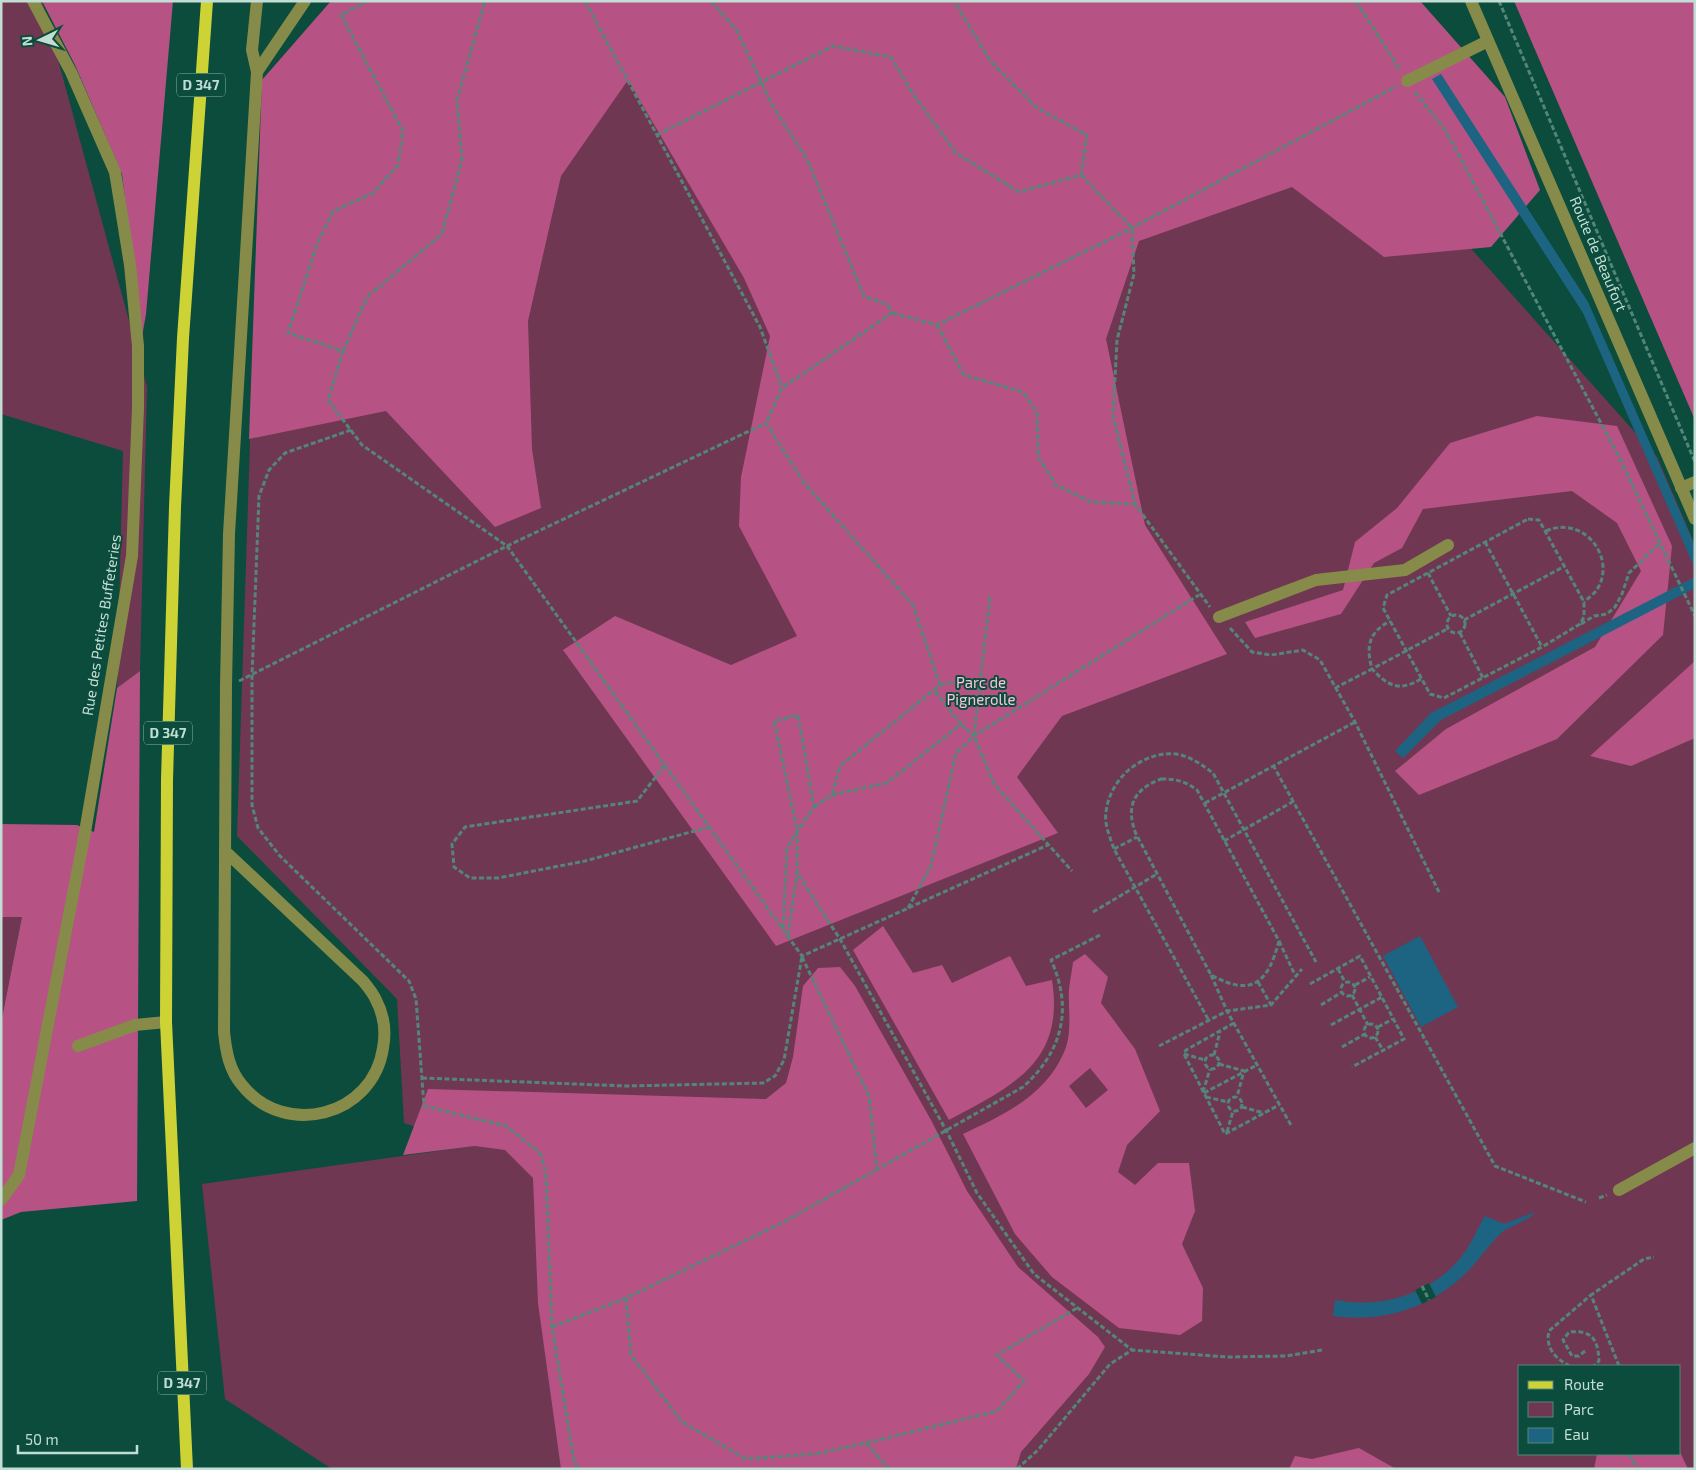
<svg xmlns="http://www.w3.org/2000/svg" width="1696" height="1470" font-family="'Exo 2',sans-serif">
  <rect width="100%" height="100%" fill="#0c4c3c"/>
  <g fill="#703752" fill-rule="evenodd">
    <path d="M1,1H42L147,387L140,671L117,688L123,451L1,414Z"/>
    <path d="M331,1H1250L1657,457L1695,545V1469H332L225,1399L202,1184L474,1146L404,1123L397,999L237,836L262,80ZM1520,1366H1680V1454H1520Z"/>
    <path d="M1,917H22L1,1023Z"/>
  </g>
  <g fill="#b65384" fill-rule="evenodd">
    <path d="M42,1H173L146,314L142,337L122,174L75,65Z"/>
    <path d="M331,1H1420L1505,97L1540,190L1491,247L1384,257L1292,187L1139,241L1106,339L1145,525L1227,654L1062,716L1017,777L1058,833L776,946L563,650L615,616L731,665L797,636L739,526L741,477L770,336L744,278L628,80L561,176L528,321L532,449L541,508L495,527L386,411L249,439L262,80Z"/>
    <path d="M1514,1H1695V420Z"/>
    <path d="M1537,416L1617,426L1672,546L1663,635L1557,739L1419,795L1395,771L1446,729L1595,647L1641,571L1617,523L1572,491L1423,509L1402,548L1374,563L1341,614L1255,638L1245,622L1343,590L1355,542L1397,508L1450,443Z"/>
    <path d="M1695,661V738L1631,766L1590,756Z"/>
    <path d="M140,671L137,1201L21,1212L1,1220V1023L22,917H1V824L77,825L94,832L117,688Z"/>
    <path d="M883,926L913,973L942,965L952,983L1010,956L1026,986L1052,980C1065,1063 1012,1086 949,1120L853,950Z"/>
    <path d="M1085,954L1108,977L1101,1003L1135,1049L1160,1111L1127,1145L1118,1172L1135,1185L1158,1163H1189L1195,1211L1182,1244L1203,1288L1202,1321L1180,1335L1119,1328L1052,1277L1015,1234L963,1134C1004,1115 1049,1094 1066,1047C1072,1029 1068,1007 1069,989C1070,980 1072,971 1073,962ZM1090,1068L1108,1090L1086,1108L1069,1086Z"/>
    <path d="M840,967L855,986L931,1120L967,1191L1018,1267L1098,1337L1105,1347L1089,1374L1021,1452L1016,1469H561L538,1303L533,1178L505,1150L475,1146L403,1155L428,1089L766,1099L786,1083L793,1057L803,986L818,968Z"/>
    <path d="M1359,1448L1396,1469H1289L1295,1456L1312,1459Z"/>
    <path d="M1680,1452L1688,1469H1594L1597,1454H1680Z"/>
  </g>
  <g fill="#1d6482">
    <path d="M1441,74L1588,302L1695,546V569L1583,313L1432,79Z"/>
    <path d="M1695,577V588L1441,720L1403,758L1395,751L1431,713Z"/>
    <path d="M1420,936L1458,1007L1421,1027L1383,956Z"/>
    <path d="M1535,1212C1528,1222 1509,1225 1500,1234C1488,1246 1479,1260 1467,1272C1430,1308 1384,1323 1333,1316L1335,1300C1382,1309 1432,1294 1462,1256C1472,1243 1477,1229 1485,1216L1504,1224Z"/>
  </g>
  <path fill="#0c4c3c" d="M1429,1283L1436,1297L1422,1304L1415,1290Z"/>
  <g fill="none" stroke-linecap="round" stroke-linejoin="round">
    <g stroke="#548678" stroke-width="3" stroke-dasharray="5 2.5" stroke-linecap="butt">
      <path d="M368,1L341,15L403,131L398,165L373,193L333,211L317,244L288,333L343,351L328,400L362,445L507,546L802,956L1048,845"/>
      <path d="M585,1L760,327L782,388"/>
      <path d="M711,1L737,31L773,107L807,159L864,296L888,305L892,313L782,388L766,423L805,484L913,605L940,685"/>
      <path d="M1356,1L1400,70"/>
      <path d="M1499,1L1695,462"/>
      <path d="M1415,92L1446,131L1620,459L1695,616"/>
      <path d="M657,135L833,46L891,57L913,94L956,153L1019,192L1081,175L1087,135L1037,108L991,62L954,1"/>
      <path d="M1081,175L1132,228L1134,274L1117,340L1113,416L1135,504L1210,607"/>
      <path d="M892,313L937,325L1132,228L1397,86"/>
      <path d="M937,325L964,375L1023,392L1037,412L1038,456L1056,485L1091,502L1135,504"/>
      <path d="M343,351L367,297L442,234L462,159L457,100L485,1"/>
      <path d="M351,430L285,453L269,470L259,496L252,676V805L258,828L280,856L409,981L416,999L424,1106L506,1126L540,1153L546,1174L552,1327L574,1461L578,1469"/>
      <path d="M1528,519L1539,520L1584,602V617L1580,624L1542,647L1444,698L1430,694L1383,608L1387,595Z"/>
      <path d="M1546,531C1585,514 1618,560 1596,591C1593,595 1588,598 1584,602"/>
      <path d="M1485,542L1542,647"/>
      <path d="M1428,573L1451,616"/>
      <path d="M990,597L974,736L994,784L1072,871"/>
      <circle cx="1456" cy="624" r="9"/>
      <path d="M1464,620L1565,566"/>
      <path d="M1581,624L1594,616L1607,614L1615,607L1622,594L1629,573L1660,543"/>
      <path d="M1230,628L1252,652L1271,655L1303,650L1320,660L1355,722L1439,892"/>
      <path d="M1460,633L1483,678"/>
      <path d="M1421,679C1399,692 1388,686 1372,669L1447,629"/>
      <path d="M239,681L507,546L766,423"/>
      <path d="M1335,688L1372,669C1366,647 1368,633 1390,621"/>
      <path d="M961,724L974,736"/>
      <path d="M665,765L637,801L465,827L452,844L454,867L470,878H498L585,861L709,827"/>
      <path d="M1273,765L1495,1166L1586,1202"/>
      <path d="M1161,779C1176,779 1185,781 1197,790L1279,941C1268,982 1253,998 1211,975L1136,834C1125,806 1134,789 1161,779Z"/>
      <path d="M832,795L887,783L961,724L934,690"/>
      <path d="M1205,803L1355,722"/>
      <path d="M814,807L832,795L840,766L940,685L966,679L979,683"/>
      <path d="M1224,841L1294,801"/>
      <path d="M1114,849L1137,837"/>
      <path d="M908,908L931,866L956,753L974,736L1199,595"/>
      <path d="M1093,912L1157,874"/>
      <path d="M783,928L787,847L814,807L798,715L774,721L797,829V873L840,939L947,1132L977,1193L1034,1274L1132,1350"/>
      <path d="M788,935L797,873"/>
      <path d="M1279,941L1295,975"/>
      <path d="M802,957L869,1096L877,1171"/>
      <path d="M1338,969L1345,982"/>
      <path d="M1211,975L1227,1011L1292,1127"/>
      <circle cx="1348" cy="989" r="7"/>
      <path d="M1258,982L1271,1005"/>
      <path d="M1310,984L1360,956L1404,1039L1352,1067"/>
      <path d="M1355,985L1370,977"/>
      <path d="M1352,995L1368,1025"/>
      <path d="M1321,1005L1342,992"/>
      <path d="M1208,1019L1114,849C1110,837 1104,824 1106,812C1110,778 1142,751 1176,754C1190,756 1202,765 1213,773L1316,962"/>
      <path d="M1234,1023L1186,1050L1184,1054L1225,1134L1279,1105"/>
      <circle cx="1371" cy="1031" r="7"/>
      <path d="M1331,1025L1382,997"/>
      <path d="M1378,1027L1393,1019"/>
      <path d="M1375,1037L1383,1050"/>
      <path d="M1159,1046L1227,1011L1271,1005L1302,969"/>
      <path d="M1342,1047L1365,1034"/>
      <path d="M1184,1054L1205,1060"/>
      <circle cx="1212" cy="1062" r="7"/>
      <path d="M1214,1055L1220,1032"/>
      <path d="M1219,1064L1244,1071L1237,1097"/>
      <path d="M422,1078L626,1086L763,1083L775,1076L784,1060L802,956"/>
      <path d="M1203,1092L1210,1069"/>
      <path d="M1204,1093L1257,1065"/>
      <circle cx="1235" cy="1104" r="7"/>
      <path d="M1206,1097L1228,1102"/>
      <path d="M1242,1107L1264,1113"/>
      <path d="M1227,1132L1233,1111"/>
      <path d="M1599,1198L1607,1195"/>
      <path d="M1422,1286L1429,1300"/>
      <path d="M626,1298L631,1355L682,1422L746,1459L815,1454L866,1443L889,1469"/>
      <path d="M552,1327L626,1298L782,1223L1023,1087C1063,1051 1073,1008 1051,960L1100,935"/>
      <path d="M1585,1351L1579,1356H1572L1563,1340L1569,1332C1592,1330 1598,1339 1599,1361L1594,1366"/>
      <path d="M1570,1366C1555,1359 1545,1347 1549,1331L1591,1295"/>
      <path d="M1619,1366L1591,1295L1644,1259L1654,1257"/>
      <path d="M866,1443L997,1411L1024,1381L997,1355L1077,1308"/>
      <path d="M1629,1454L1638,1469"/>
      <path d="M1017,1469L1038,1450L1110,1364L1132,1350L1228,1357L1286,1356L1322,1350"/>
    </g>
    <g stroke="#878b49" stroke-width="12">
      <path d="M1471,1L1695,519"/>
      <path d="M257,72L252,50L257,1"/>
      <path d="M1407,81L1488,41"/>
      <path d="M1681,488L1695,482"/>
      <path d="M1219,617L1316,580L1405,570L1448,545"/>
      <path d="M225,851L363,981C368,987 373,993 376,1000C384,1015 386,1032 383,1048C373,1116 285,1139 242,1085C229,1070 226,1051 224,1032L226,686L229,534L257,72L305,1"/>
      <path d="M78,1046L135,1025L166,1022"/>
      <path d="M1619,1190L1695,1148"/>
      <path d="M1,1200L19,1175L85,832L132,556L138,408V346L130,265L115,172L71,72L33,1"/>
    </g>
    <path stroke="#ced335" stroke-width="12" d="M187,1469L166,1022L167,780L175,507L183,338L207,1"/>
  </g>
  <g text-anchor="middle" stroke-width="4" stroke-linejoin="round" paint-order="stroke">
    <g fill="#0c4c3c" stroke="#8bb2a6" stroke-width="1">
      <rect x="177" y="73.5" width="48" height="23" rx="4"/>
      <rect x="144" y="721.5" width="48" height="23" rx="4"/>
      <rect x="158" y="1371.5" width="48" height="23" rx="4"/>
    </g>
    <g font-size="14" font-weight="bold" fill="#c2ded4">
      <text x="201" y="90">D 347</text>
      <text x="168" y="738">D 347</text>
      <text x="182" y="1388">D 347</text>
    </g>
    <g font-size="15" fill="#c2ded4" stroke="#0c4c3c">
      <text transform="translate(1598 254) rotate(67)" y="5">Route de Beaufort</text>
      <text transform="translate(102 625) rotate(-81)" y="5">Rue des Petites Buffeteries</text>
    </g>
    <g font-size="15" fill="#fbc5dc" stroke="#0c4c3c">
      <text x="981" y="688">Parc de<tspan x="981" dy="17">Pignerolle</tspan></text>
    </g>
  </g>
  <rect width="1696" height="1470" fill="none" stroke="#c2ded4" stroke-width="5"/>
  <rect x="1518" y="1365" width="162" height="90" fill="#0c4c3c" stroke="#558679"/>
  <rect x="1528" y="1381" width="25" height="8" fill="#ced335" stroke="#558679"/>
  <text x="1564" y="1390" font-size="15" fill="#c2ded4">Route</text>
  <rect x="1528" y="1402" width="25" height="15" fill="#703752" stroke="#558679"/>
  <text x="1564" y="1415" font-size="15" fill="#c2ded4">Parc</text>
  <rect x="1528" y="1428" width="25" height="15" fill="#1d6482" stroke="#558679"/>
  <text x="1564" y="1440" font-size="15" fill="#c2ded4">Eau</text>
  <g transform="translate(40 40) rotate(265)" stroke="#0c4c3c" stroke-width="4" paint-order="stroke">
  <path d="M0-4L9 19L0 12L-9 19Z" fill="#c2ded4"/>
  <text y="-8" font-size="14" font-weight="bold" text-anchor="middle" fill="#c2ded4">N</text>
  </g>
  <path d="M18 1445v8h119v-8" fill="none" stroke="#c2ded4" stroke-width="2.5"/>
  <text x="25" y="1445" font-size="15" fill="#c2ded4" stroke="#0c4c3c" stroke-width="4" paint-order="stroke">50 m</text>
</svg>
